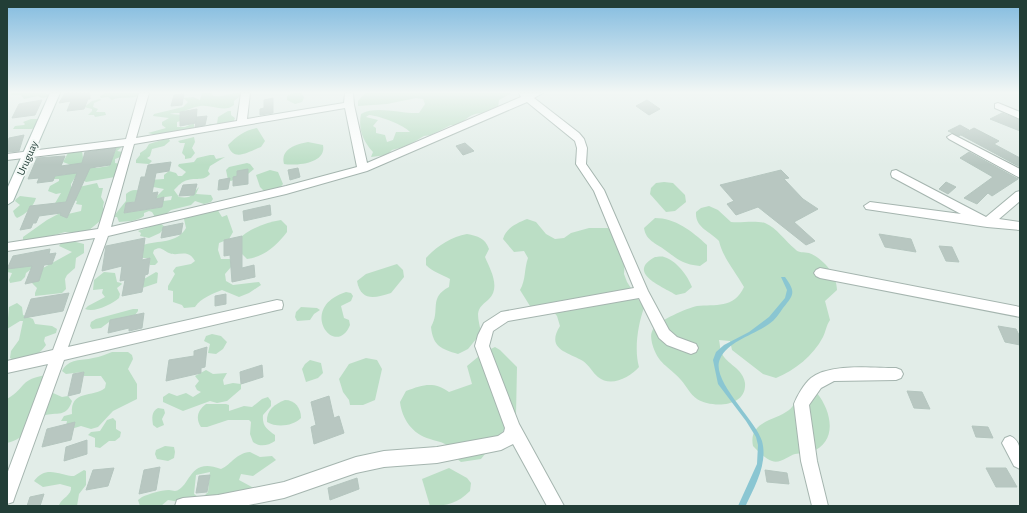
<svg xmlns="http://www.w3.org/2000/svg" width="1027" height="513" font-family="'Alegreya Sans',sans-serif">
  <rect width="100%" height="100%" fill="#e2ede8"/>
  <g fill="#bbdec5" fill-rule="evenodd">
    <path d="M11,93H46L49,95L48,97L42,98L38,96L24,99L21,95H11Z"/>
    <path d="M105,93H141C135,101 121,95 112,100L108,97L101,98L100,96Z"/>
    <path d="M202,93H212L213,96C223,98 232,91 244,93L234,101V105C225,113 210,104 200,106C193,107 187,110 182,112C179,114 174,112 170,114L183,115L184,120L177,122V127H185L194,123V130L160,136L148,133L166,128L162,125V122L169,118L153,116L154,114L183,107L188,102L183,98L193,97L200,100Z"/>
    <path d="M293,93H302L304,98L302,102L295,104L287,100V96Z"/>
    <path d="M365,93H512L499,100L498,108L487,114C475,111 467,117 459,126L451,125L431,135L424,136L407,146L392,150L387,155L371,157L373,152C363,141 358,129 361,114C376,105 402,114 419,113L425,104L423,99L416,98L387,104L358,106V101ZM369,115C380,116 404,125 410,132H396L393,140L387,142L385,135L376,133V128L373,126L378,120L366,117Z"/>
    <path d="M100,99L101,100L94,103L93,107L98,109L96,112H105L106,115L95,117L94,115H88L92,111V109L84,107L92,101Z"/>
    <path d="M228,111H231V115L235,118L233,123L208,126L210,124H217L218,117Z"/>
    <path d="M31,119H39L40,124L32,129H13L15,126L24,125L25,124L23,122Z"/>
    <path d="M257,128L265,141L261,147C250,151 233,163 228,145C237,136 245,130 257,128Z"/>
    <path d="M194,137L195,142L192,148L195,153L191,158L185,159V156L182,153L185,143H180L178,141Z"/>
    <path d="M165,139H169L170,141L164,146L152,149L150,156L147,158L152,161L149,164L136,163V160L140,155V153L146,149L149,144Z"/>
    <path d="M308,142L323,145C327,164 295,166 284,164C280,149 296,144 308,142Z"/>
    <path d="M124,145L117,151L123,152V156L115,159V163L120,164L115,177L86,182L76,176L71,184V187L74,188L97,183L99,188H103L101,197L104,202L103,207L105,212L100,221L88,231L73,233L65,232L44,238L23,241V237L47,220L60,213L68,214L81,211L82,205L76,204L77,201L74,200L54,205L61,193L56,194L48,191L50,186L59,181V179H51L55,176L69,174L71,165L63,162L68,153L79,150L82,151L83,158L96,168L109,166L116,149L109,148Z"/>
    <path d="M210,155H214L216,159L225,157L210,166L208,171L210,174C203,182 195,177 188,180C182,181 178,186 174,190L179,197C193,199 191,194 199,187L196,194L211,195L213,199L211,202L204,204L195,201L191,205L171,210L166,214L155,217L152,212L149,211L144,213V216C136,222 127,221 119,222L117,217H113L126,201V194C135,185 145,193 155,198L164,189L148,186L150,180L164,179V175L169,171L176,173L178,176H182L186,172L178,166L179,164L194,162L197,158ZM172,196L171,200L163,201L162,207L124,213L126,203Z"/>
    <path d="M247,163L250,164L254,169L248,174L231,181L228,180L226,170L229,167Z"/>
    <path d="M270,170L278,172L283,184L278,190L265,192L260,187L256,175Z"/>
    <path d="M664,182L673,183L685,195L686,202L675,211L666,212L650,194L651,188L656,183Z"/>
    <path d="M20,196L36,198C34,206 25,215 17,218L15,216L13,211L20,205L15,201L16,199Z"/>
    <path d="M709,206L718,210L731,222C743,223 753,220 765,223C777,228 785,241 795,249C798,253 804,252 809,253C824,259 837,275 837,290L825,301L830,320C826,326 826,331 823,337C813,356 795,370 776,378L763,374L732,350L730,341L719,340C720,344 720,349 721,352C727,365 743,368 745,383C747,408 711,408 697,399C690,394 687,387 681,380C668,365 658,365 652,343C651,338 650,333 654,328C658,321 687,308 697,306C715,304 734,309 744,287C735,271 723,258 719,241C710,231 695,228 696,212L701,208Z"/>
    <path d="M217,209L222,217L227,215L233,232L229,239L219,243L218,250L221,259H230L231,267L225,274L226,281L233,285L259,282L261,285L249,293L239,297L222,290C212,294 201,298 195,307L184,308L182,305L173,302V291L168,290V286L175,274L173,271L176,267L191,264L195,261C188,248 178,257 169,253C162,250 161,246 154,250L153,253L158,262L155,265H150V258H142L143,245C158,240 177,244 186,228L184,219L188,216Z"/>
    <path d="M655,218C675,218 692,231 707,245V261L700,266C682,264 679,260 665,250C656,243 646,241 644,228Z"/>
    <path d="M527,219L536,222L546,234L555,239L564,238L571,233L589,228H608L616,235L625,257L624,274L627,282L644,308C638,324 634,350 639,367C630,377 611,388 598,377C593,373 589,365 583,361C569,352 545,350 560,326L557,316L551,309L540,310L530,306L520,290C526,280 524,269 528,258L524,251L514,252L503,239C506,228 517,223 527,219Z"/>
    <path d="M281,220L287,226V232C277,245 264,257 247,259L241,253L238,240C248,229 267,222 281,220Z"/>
    <path d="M160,223L165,227L160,233L149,238L140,236L141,233L138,231Z"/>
    <path d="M467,234C478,236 485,238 489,249L485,257C490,269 501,287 489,299C484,304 479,306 478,314C478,320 480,327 481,333L468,349L458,354C441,349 433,346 431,327C441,310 428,298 449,287L450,279C441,274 433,272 426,265V258C437,246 451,237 467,234Z"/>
    <path d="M72,241L84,244V253L76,258L75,268L67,275L65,279L66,289L62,293L35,296V293L37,288L32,283L43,268L72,252L59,246L62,242Z"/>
    <path d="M655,257C657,257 662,256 664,257C676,260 688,276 692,287L685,293L676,295C664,287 625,273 655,257Z"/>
    <path d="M397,264L403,270L404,277L391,293C375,298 361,302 357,281L366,274Z"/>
    <path d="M21,265L35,266L26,273L25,277L21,281L10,283L9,280L12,273L7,272V268L11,266Z"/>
    <path d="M104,272L115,273L117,282L121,283L122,284L117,288L120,294L119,298C112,304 95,313 85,309L88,306L105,297L102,293L103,289L93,290L94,280Z"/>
    <path d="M156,272L158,273L157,283L142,288L144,279Z"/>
    <path d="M346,292L351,293L353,296L351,301L341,306L344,318L349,320L350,325C336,360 296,308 346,292Z"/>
    <path d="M17,303L22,307L23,315L33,319L35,324L52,326L57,329L56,333L45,337L44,341L46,345C40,355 21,365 10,358L11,351L19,340L23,321H20L7,329L9,307Z"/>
    <path d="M301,307L317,308L320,310L314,314L310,320L297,321L295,317L296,312Z"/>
    <path d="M133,309H138V311L135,315L109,322L101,328L92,329L90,326L91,322L96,319Z"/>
    <path d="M212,334L221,336L227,342L223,349L216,354L208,353L210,344L204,341L206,336Z"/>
    <path d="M495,347L500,350L517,367L516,415L481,459L461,462C454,457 452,448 445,444C440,441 435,441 430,439C412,434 402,419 400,402L406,391C423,385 433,381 449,392L472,384L467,366L484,352Z"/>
    <path d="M112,352H128L132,355L133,359L128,369L137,384V399L113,411L98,427L91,429L81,426L68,430L66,426L67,421H61L64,416L72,414C70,389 93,398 105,388L106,383L101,376H84L83,372L66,374L62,371C69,358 81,361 93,358C100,357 106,354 112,352Z"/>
    <path d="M366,358L377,360L382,369L375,400L363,405H350L349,400L343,392L339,379L349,364Z"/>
    <path d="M310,360L321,363L323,373L318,378L306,382L302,369L305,364Z"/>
    <path d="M206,370L213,374L227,373L223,380L224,385L233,383L241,384V389L227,401L217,403L210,401L183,411L163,402V397L169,393L177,396L186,393L193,397L201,392L197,390L195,386L199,381L195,376Z"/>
    <path d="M47,375L53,393L62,397L68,396L72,401C66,420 54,410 41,417C27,425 28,438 7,443V399C27,387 19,379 47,375Z"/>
    <path d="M817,393C832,412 838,442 811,452C806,454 800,453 795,454C788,456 780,464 772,461C765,459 758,451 753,446C748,421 775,421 789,410C794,406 796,400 799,395Z"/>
    <path d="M268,397L271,401V406L263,415C262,426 267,429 275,435V441C268,446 259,447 253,442L250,434L251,422L249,420H228L207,427H201C195,418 198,410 206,404H226L229,405V411L244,406L252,407L262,399Z"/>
    <path d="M285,400C295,400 301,408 301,418C293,426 277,428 267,422C266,410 275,404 285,400Z"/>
    <path d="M158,408L164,409L165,413L162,419L164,425L157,428L153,425C152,418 151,412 158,408Z"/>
    <path d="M113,418L116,421V429L121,432L120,437L115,441H109L100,448L95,447V438L88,435L91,432L100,431L107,420Z"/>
    <path d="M165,446L174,447L175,452L174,458L168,461L157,459L155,454L156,450Z"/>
    <path d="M250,452L260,457L272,456L276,460L253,476L241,474L239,480L259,491L180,502L168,500L161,506H140L138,500L142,497C149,494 160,490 169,490C171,490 173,491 175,491C191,488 188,456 221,469C232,464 236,453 250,452ZM210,472L208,492L201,499L194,494L196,475Z"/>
    <path d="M449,468L467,478L471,483L470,491C458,503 447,506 430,506L422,479Z"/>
    <path d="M84,470L86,471V485L79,494L77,506L59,505C62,498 72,495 71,487L60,484L43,487L34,481C46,464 61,476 74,476Z"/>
  </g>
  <path fill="#8ac6d2" d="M781,277H785C796,292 794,295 783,308C779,314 775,320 769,324C754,335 728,341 720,359C710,380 756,420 762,441C768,463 755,486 746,505L738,506L757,464L758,445L756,437L746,421L718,384L713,360L716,352L724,345L749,332L769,317L785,298L787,290Z"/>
  <g fill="#b8c7c1" stroke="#b5c6bf">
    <path d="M65,93H90V99H88L84,109L67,111L71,101L59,103Z"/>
    <path d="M184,94L182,105L171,106L174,95Z"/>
    <path d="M273,98V113L260,115V109L264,108V100Z"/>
    <path d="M42,100L35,115L12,118L19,104Z"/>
    <path d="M647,100L660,109L649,115L636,106Z"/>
    <path d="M197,109L196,123L180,126V112Z"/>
    <path d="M1002,113L1020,120V131L990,119Z"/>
    <path d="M207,116L205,125L195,127L197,117Z"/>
    <path d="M960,125L969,130L959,136L948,131Z"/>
    <path d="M974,128L999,141L994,144L1020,158V167L961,135Z"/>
    <path d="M24,135L19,151L7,152L9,138Z"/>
    <path d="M465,143L474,151L463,155L456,146Z"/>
    <path d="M116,148L110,165L90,168L67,218L60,215L61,213L39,216L36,223H33L31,228L20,230L30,206L66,202L77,173L55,176L53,181L37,183L39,178L28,179L37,158L65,156L61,166L82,163L85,152Z"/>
    <path d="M969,152L1018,179L992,196L988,193L977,204L964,198L993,177L960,158Z"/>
    <path d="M171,162L169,171L156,173L152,193L158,192L156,199L164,197L162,207L124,213L126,203L135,202L141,177H145L148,165Z"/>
    <path d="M298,168L300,177L290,180L288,170Z"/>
    <path d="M248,169V184L233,186V177L237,176V171Z"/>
    <path d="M781,170L789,178L784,179L803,199L818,209L794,222L815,241L806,245L758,207L736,215L727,204L734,201L720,185Z"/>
    <path d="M230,178L228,189L218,190L219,180Z"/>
    <path d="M946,182L956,187L948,194L939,189Z"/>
    <path d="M197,184L194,195L179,196L183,185Z"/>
    <path d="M270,205L271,215L244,221L243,211Z"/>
    <path d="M183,223L181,234L161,238L163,227Z"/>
    <path d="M879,234L911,239L916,252L885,247Z"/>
    <path d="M242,236V268L254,265L255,277L232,282L230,255L224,256V240Z"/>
    <path d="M145,238L142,260L150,258L148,274L145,275L142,292L122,296L125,280L120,281L122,266L102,271L106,246Z"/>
    <path d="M939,246L952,247L959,262L946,261Z"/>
    <path d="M50,249L49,254L56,253L52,264L44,265L39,281L25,284L32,266L7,269L13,256Z"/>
    <path d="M69,293L63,311L24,318L31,299Z"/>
    <path d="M226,294V304L215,306V296Z"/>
    <path d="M144,313L142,328L129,331V328L108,333L110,320Z"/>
    <path d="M998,326L1016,329L1020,337V345L1005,342Z"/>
    <path d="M207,347L205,367L201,368V373L166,381L169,360L194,356V351Z"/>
    <path d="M262,365L263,377L241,384L240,372Z"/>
    <path d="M84,372L80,393L68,396L73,374Z"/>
    <path d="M907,391L922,392L930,409L914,408Z"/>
    <path d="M329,396L334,418L339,416L344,433L314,444L311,427L316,425L311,402Z"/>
    <path d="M75,422L71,440L42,447L47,429Z"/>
    <path d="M972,426L988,427L993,438L976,437Z"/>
    <path d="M87,440V454L64,461L66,447Z"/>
    <path d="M160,467L156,490L139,494L144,470Z"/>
    <path d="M114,468L108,486L86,490L93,470Z"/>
    <path d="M986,468H1006L1017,487H996Z"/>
    <path d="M765,470L787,473L789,484L767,482Z"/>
    <path d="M210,475L207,492L196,493L199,476Z"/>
    <path d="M357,478L359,489L330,500L328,488Z"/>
    <path d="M44,494L40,506H27L30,497Z"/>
  </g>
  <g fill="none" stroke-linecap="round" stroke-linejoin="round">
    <defs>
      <g id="minor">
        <path d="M139,93H149L136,138L237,121L241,93H250L247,119L344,103L345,93H353L354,105L367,163L521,97L519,93H543L534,98L579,133L584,139L587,148L586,164L604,190L648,291L669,330L677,337L696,344L698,348L696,352L691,354L667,345L659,338L639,298L508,321L493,331L489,346L519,424L564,506H547L513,444L501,450L437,463L384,467L356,473L284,498L244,506H175L177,500L183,498L218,495L284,482L356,457L384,451L437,447L498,436L504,432L505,428L475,346L478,335L484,323L501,312L634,288L594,191L576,164L577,148L575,141L527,102L367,171L286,194L108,236L68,347L277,300L282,301L283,305L282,309L277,310L64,360L15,496L13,502L7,504V474L48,364L7,373V361L53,350L95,238L7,251V243L98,229L124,146L7,160V154L126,139ZM345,108L357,167L286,186L111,227L134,144Z"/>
        <path d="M998,103L1020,112V119L995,108V104Z"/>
        <path d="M952,134L1020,169V178L949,139L947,137Z"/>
        <path d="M896,170L986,217L1016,192L1020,191V201L999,219L1020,222V230L987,227L866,209L864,206L870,202L961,214L892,177L891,174L892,171Z"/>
        <path d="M820,268L1020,307V317L820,278L816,276L814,273L816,270Z"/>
        <path d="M896,368L901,370L903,374L901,378L896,380L834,381L821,388L809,405L817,461L828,506H812L801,461L794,404C797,396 804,384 811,378C830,363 872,368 896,368Z"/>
        <path d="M1010,436C1023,441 1020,457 1020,469L1014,466L1002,443L1005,438Z"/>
      </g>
      <path id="secondary" d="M50,93H60L13,201L7,205V189Z"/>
    </defs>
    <use href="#minor" stroke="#a5b5af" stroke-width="2"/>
    <use href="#secondary" stroke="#a1b8b0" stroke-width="2"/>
    <use href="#minor" fill="#fff" fill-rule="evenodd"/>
    <use href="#secondary" fill="#fff" fill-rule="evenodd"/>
  </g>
  <linearGradient id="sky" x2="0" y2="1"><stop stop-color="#82bbdf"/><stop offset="0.56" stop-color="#f2f7f5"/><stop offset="1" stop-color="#f2f7f5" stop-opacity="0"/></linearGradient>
  <rect width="1027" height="165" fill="url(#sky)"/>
  <g text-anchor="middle" stroke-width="4" stroke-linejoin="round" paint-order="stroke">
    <g font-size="11" fill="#223e37" stroke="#f3f9f6">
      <text transform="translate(27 158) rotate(-66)" y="4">Uruguay</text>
    </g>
  </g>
  <rect width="1027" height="513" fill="none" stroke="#223e37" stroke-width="16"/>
</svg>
